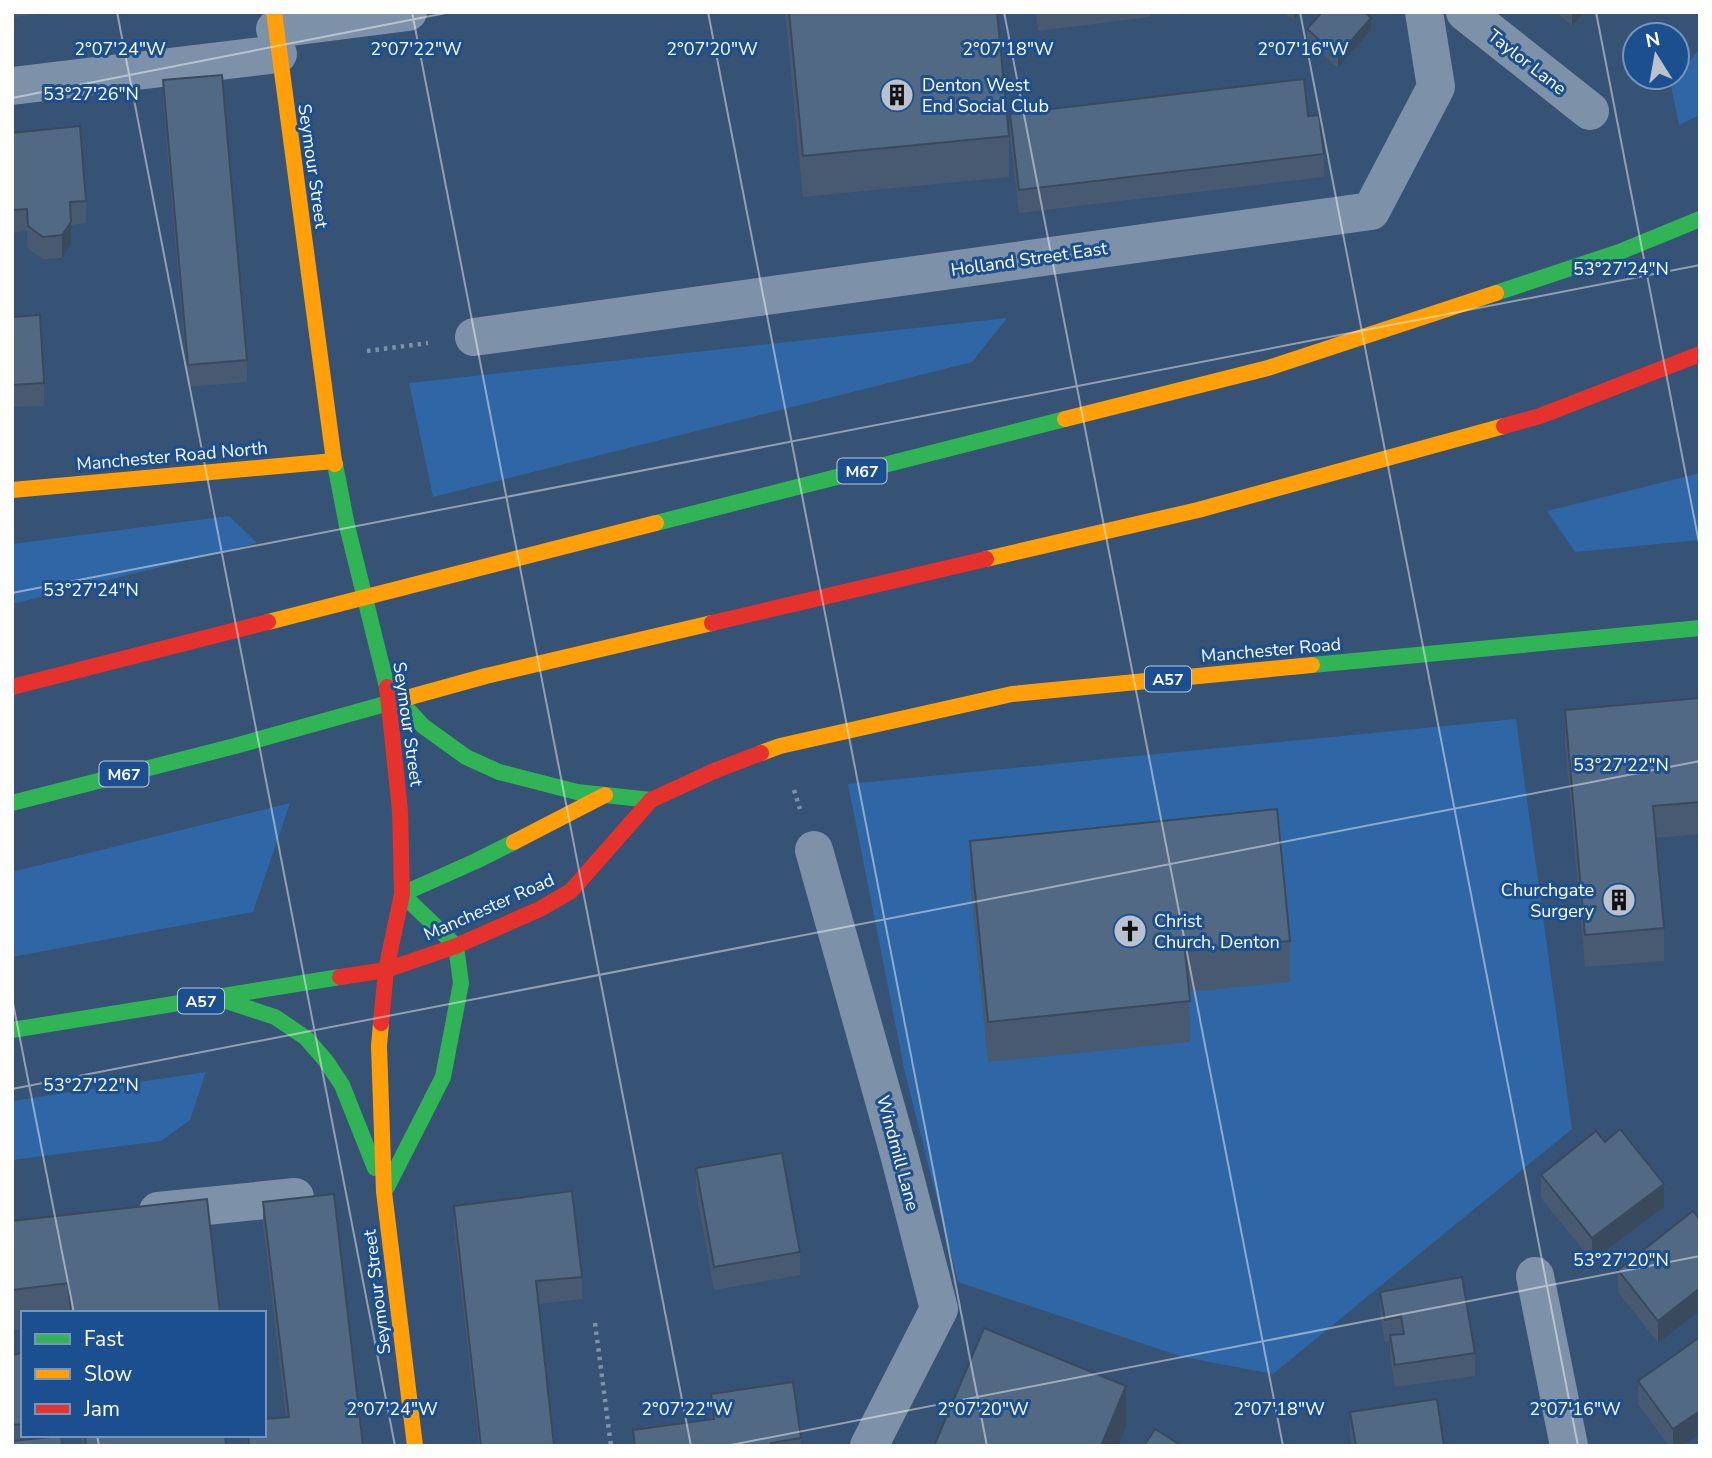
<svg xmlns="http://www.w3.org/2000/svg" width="1712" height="1458" font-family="'Nunito Sans',sans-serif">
  <rect width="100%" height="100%" fill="#365274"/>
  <g fill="#2f66a5">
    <path d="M1700,48V115L1679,125L1671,86Z"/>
    <path d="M1007,318L972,362L433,497L409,383Z"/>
    <path d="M1700,473V540L1575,552L1547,511Z"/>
    <path d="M229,516L257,543L12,604V544Z"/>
    <path d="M1516,719L1572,1129L1273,1374L1183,1357L958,1282L905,1073L848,784Z"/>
    <path d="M290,803L253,912L12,957V872Z"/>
    <path d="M206,1072L190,1120L161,1141L12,1160V1101Z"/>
  </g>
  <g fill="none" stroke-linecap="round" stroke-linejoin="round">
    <g stroke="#7d92a8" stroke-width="4.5" stroke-dasharray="3.5 5" stroke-linecap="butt">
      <path d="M367,351L428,343"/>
      <path d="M794,790L800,809"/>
      <path d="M595,1323L611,1446"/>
    </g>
    <g stroke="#7d92a8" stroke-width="38">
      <path d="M1465,12L1590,111"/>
      <path d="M275,29L408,12"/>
      <path d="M12,86L278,54"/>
      <path d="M474,337L1371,211L1436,87L1424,12"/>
      <path d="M814,850L899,1154L939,1309L869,1446"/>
      <path d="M158,1211L295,1197"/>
      <path d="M1535,1276L1569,1446"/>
    </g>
    <g stroke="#30b455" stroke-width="16">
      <path d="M1496,293L1622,251L1700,219"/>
      <path d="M335,464L347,526L387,687L423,726L466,757L499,772L577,792L651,800"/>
      <path d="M656,523L1065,419"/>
      <path d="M1312,665L1700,628"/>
      <path d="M12,803L235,746L410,697"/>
      <path d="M217,998L275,1017L306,1038L326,1061L342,1085L375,1168"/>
      <path d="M12,1030L340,977"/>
      <path d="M387,1187L443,1077L461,983L456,946L402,894L476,861L514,842"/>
    </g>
    <g stroke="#ff9f0a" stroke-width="16">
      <path d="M274,12L334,461"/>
      <path d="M1065,419L1268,368L1496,293"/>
      <path d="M12,490L334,461L335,464"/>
      <path d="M986,559L1198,510L1504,426"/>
      <path d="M268,622L656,523"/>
      <path d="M410,697L486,676L712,623"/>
      <path d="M761,753L780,746L1012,694L1312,665"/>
      <path d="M514,842L605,795"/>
      <path d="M381,1023L379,1046L384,1192L415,1446"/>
    </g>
    <g stroke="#e5322d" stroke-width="16">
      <path d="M1504,426L1540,416L1700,354"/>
      <path d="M712,623L986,559"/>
      <path d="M12,687L268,622"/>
      <path d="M340,977L386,970L456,946L540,909L571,891L651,800L714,771L761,753"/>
      <path d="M381,1023L386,970L402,894L400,811L387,687"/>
    </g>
  </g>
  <g fill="#475a72">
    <path d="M12,12H64L12,17Z"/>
    <path d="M785,12H997L1009,136V177L803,197Z"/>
    <path d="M1036,12H1151V17L1038,31Z"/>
    <path d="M1175,12H1194L1175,15Z"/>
    <path d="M1282,12H1299L1294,20Z"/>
    <path d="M1556,12H1584L1572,26Z"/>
    <path d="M1307,29L1371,30L1338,68L1307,41Z"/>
    <path d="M163,80L247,360V382L188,387L163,102Z"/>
    <path d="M1010,114L1308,116L1324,154V177L1019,213L1010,137Z"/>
    <path d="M12,133L86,201V223L71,225V244L62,258L43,259L28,249L27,231L12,233Z"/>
    <path d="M12,317L44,383V406L12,407Z"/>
    <path d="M1700,698V834L1656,838L1664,928V961L1585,967L1565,743V710Z"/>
    <path d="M970,841L1290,941V982L1189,992L1190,1042L988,1062L970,881Z"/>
    <path d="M1605,1142L1664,1207L1592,1261L1541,1198V1175Z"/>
    <path d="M696,1168L800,1252V1275L714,1290L696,1191Z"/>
    <path d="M263,1202L363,1446H247L246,1435H264L286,1417L263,1225Z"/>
    <path d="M454,1206L582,1277V1299L539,1304L554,1446H479L454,1229Z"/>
    <path d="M1700,1220V1311L1658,1343L1618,1292V1270Z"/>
    <path d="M12,1221L220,1313H23V1329L12,1330Z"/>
    <path d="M1380,1292L1475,1353V1376L1395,1387L1390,1358V1341L1385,1342L1380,1315Z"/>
    <path d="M1700,1337L1682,1446H1669L1638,1404V1381Z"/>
    <path d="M23,1353V1435H50V1437L12,1446V1355Z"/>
    <path d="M711,1394L801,1438V1446H633V1430L711,1419Z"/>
    <path d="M1350,1412L1444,1446H1352L1350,1435Z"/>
    <path d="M80,1435H225L226,1446H82Z"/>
  </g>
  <g fill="#394a5c">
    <path d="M1294,12H1299L1294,20Z"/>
    <path d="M1572,12H1584L1572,26Z"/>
    <path d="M1371,18V30L1338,68V56Z"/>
    <path d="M71,222V244L62,258V235Z"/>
    <path d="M1664,1184V1207L1592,1261V1238Z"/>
    <path d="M1700,1288V1311L1658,1343V1321Z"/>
    <path d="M1126,1386V1426L1118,1446H1101Z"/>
    <path d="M1700,1411V1433L1682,1446H1673V1429Z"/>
  </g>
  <g fill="#526984" stroke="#394a5c" stroke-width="2">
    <path d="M789,12H997L1009,136L803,156Z"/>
    <path d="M1322,12H1365L1371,18L1338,56L1307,29Z"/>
    <path d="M222,75L247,360L188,365L163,80Z"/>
    <path d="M1304,79L1308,116L1319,115L1324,154L1019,190L1010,114Z"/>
    <path d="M80,126L86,201L70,202L71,222L62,235L43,237L28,226L27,209L12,210V133Z"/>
    <path d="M40,315L44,383L12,385V317Z"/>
    <path d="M1700,698V802L1653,806L1664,928L1585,935L1565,710Z"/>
    <path d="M1277,809L1290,941L1185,951L1190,1001L988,1022L970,841Z"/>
    <path d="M1620,1129L1664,1184L1592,1238L1541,1175L1596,1131L1605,1142Z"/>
    <path d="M782,1153L800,1252L714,1267L696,1168Z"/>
    <path d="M572,1191L582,1277L536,1281L554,1446H481L454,1206Z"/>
    <path d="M334,1194L363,1446H249L248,1435H264V1419L289,1417L263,1202Z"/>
    <path d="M207,1199L220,1313H71L68,1283L12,1290V1221Z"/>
    <path d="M1693,1211L1700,1220V1288L1658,1321L1618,1270Z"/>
    <path d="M1462,1277L1475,1353L1395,1365L1390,1335L1404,1334L1401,1316L1385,1320L1380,1292Z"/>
    <path d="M984,1328L1126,1386L1101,1446H934Z"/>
    <path d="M1700,1337V1411L1673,1429L1638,1381Z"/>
    <path d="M23,1353V1424L12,1425V1355Z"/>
    <path d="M793,1382L801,1438L771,1443L772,1446H635L633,1430L714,1419L711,1394Z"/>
    <path d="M1437,1399L1444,1446H1356L1350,1412Z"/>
    <path d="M1155,1429L1182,1446H1144Z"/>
    <path d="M85,1435H225L226,1446H86Z"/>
    <path d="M61,1436L62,1446H12V1441Z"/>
  </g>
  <path fill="none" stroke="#fff" stroke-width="2" stroke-opacity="0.45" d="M117,12L395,1446M412,12L691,1446M708,12L987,1446M1004,12L1283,1446M1300,12L1578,1446M1596,12L1700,548M12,98L451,12M12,593L1700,265M12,998L74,1313M12,1089L1700,761M97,1435L99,1446M726,1446L1700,1256"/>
  <defs>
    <symbol id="building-disc" viewBox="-11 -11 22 22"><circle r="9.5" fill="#b9c2ce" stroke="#1b4f8f"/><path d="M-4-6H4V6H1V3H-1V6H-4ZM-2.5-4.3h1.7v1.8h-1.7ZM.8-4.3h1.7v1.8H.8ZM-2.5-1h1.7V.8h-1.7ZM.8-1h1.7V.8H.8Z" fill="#111"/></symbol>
    <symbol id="church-disc" viewBox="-11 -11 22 22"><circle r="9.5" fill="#b9c2ce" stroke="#1b4f8f"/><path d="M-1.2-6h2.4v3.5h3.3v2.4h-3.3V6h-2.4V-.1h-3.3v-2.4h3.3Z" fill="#111"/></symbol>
  </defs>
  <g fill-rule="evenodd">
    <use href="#building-disc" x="878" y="76" width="38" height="38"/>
    <use href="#building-disc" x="1600" y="881" width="38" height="38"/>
    <use href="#church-disc" x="1111" y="912" width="38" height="38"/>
  </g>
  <g text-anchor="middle" stroke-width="6" stroke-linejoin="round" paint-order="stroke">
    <g fill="#1b4f8f" stroke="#bbcadd" stroke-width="2">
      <rect x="837.5" y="458.5" width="49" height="25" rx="5"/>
      <rect x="1145" y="666.5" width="46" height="25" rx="5"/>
      <rect x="99.5" y="761.5" width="49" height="25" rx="5"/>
      <rect x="178" y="988.5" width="46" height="25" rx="5"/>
    </g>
    <g font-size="16" font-weight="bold" fill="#fff">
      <text x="862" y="477">M67</text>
      <text x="1168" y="685">A57</text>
      <text x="124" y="780">M67</text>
      <text x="201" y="1007">A57</text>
    </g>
    <g font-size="18" fill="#fff" stroke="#1b4f8f">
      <text transform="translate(1527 62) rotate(38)" y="6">Taylor Lane</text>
      <text transform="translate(313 166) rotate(82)" y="6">Seymour Street</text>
      <text transform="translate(1029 259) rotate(-8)" y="6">Holland Street East</text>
      <text transform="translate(172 456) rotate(-5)" y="6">Manchester Road North</text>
      <text transform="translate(1271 650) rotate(-5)" y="6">Manchester Road</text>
      <text transform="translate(408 724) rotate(82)" y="6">Seymour Street</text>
      <text transform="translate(489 907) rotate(-24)" y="6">Manchester Road</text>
      <text transform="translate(898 1153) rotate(75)" y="6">Windmill Lane</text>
      <text transform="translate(377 1292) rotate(-97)" y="6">Seymour Street</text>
    </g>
    <g font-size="18" fill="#fff" stroke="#1b4f8f" text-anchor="start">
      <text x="922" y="91">Denton West<tspan x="922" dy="21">End Social Club</tspan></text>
      <text x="1594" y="896" text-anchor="end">Churchgate<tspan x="1594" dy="21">Surgery</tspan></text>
      <text x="1154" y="927">Christ<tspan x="1154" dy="21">Church, Denton</tspan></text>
    </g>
  </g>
  <g font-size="18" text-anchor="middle" fill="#fff" stroke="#1b4f8f" stroke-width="6" stroke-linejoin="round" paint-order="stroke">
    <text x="120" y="55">2°07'24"W</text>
    <text x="416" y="55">2°07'22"W</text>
    <text x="712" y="55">2°07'20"W</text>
    <text x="1008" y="55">2°07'18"W</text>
    <text x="1303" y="55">2°07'16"W</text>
    <text x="91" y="100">53°27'26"N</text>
    <text x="1621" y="275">53°27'24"N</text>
    <text x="91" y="596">53°27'24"N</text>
    <text x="1621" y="771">53°27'22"N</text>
    <text x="91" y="1091">53°27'22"N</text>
    <text x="1621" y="1266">53°27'20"N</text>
    <text x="392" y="1415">2°07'24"W</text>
    <text x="687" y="1415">2°07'22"W</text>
    <text x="983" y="1415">2°07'20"W</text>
    <text x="1279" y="1415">2°07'18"W</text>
    <text x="1575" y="1415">2°07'16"W</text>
  </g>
  <rect width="1712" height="1458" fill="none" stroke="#ffffff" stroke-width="28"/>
  <rect x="21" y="1311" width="245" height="126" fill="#1b4f8f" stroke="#7695bc" stroke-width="2"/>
  <rect x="35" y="1334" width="35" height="10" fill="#30b455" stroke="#7695bc" stroke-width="2"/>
  <text x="84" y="1346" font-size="21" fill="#ffffff">Fast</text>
  <rect x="35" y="1369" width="35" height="10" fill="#ff9f0a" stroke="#7695bc" stroke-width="2"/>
  <text x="84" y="1381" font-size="21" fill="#ffffff">Slow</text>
  <rect x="35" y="1404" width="35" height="10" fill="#e5322d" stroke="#7695bc" stroke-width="2"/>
  <text x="84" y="1416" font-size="21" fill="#ffffff">Jam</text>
  <g transform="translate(1656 56) rotate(349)"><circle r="33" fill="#1b4f8f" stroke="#7695bc" stroke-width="2"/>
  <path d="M0-5L12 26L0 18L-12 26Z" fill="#b9c2ce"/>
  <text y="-10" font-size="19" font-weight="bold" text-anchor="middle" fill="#ffffff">N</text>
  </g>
</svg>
